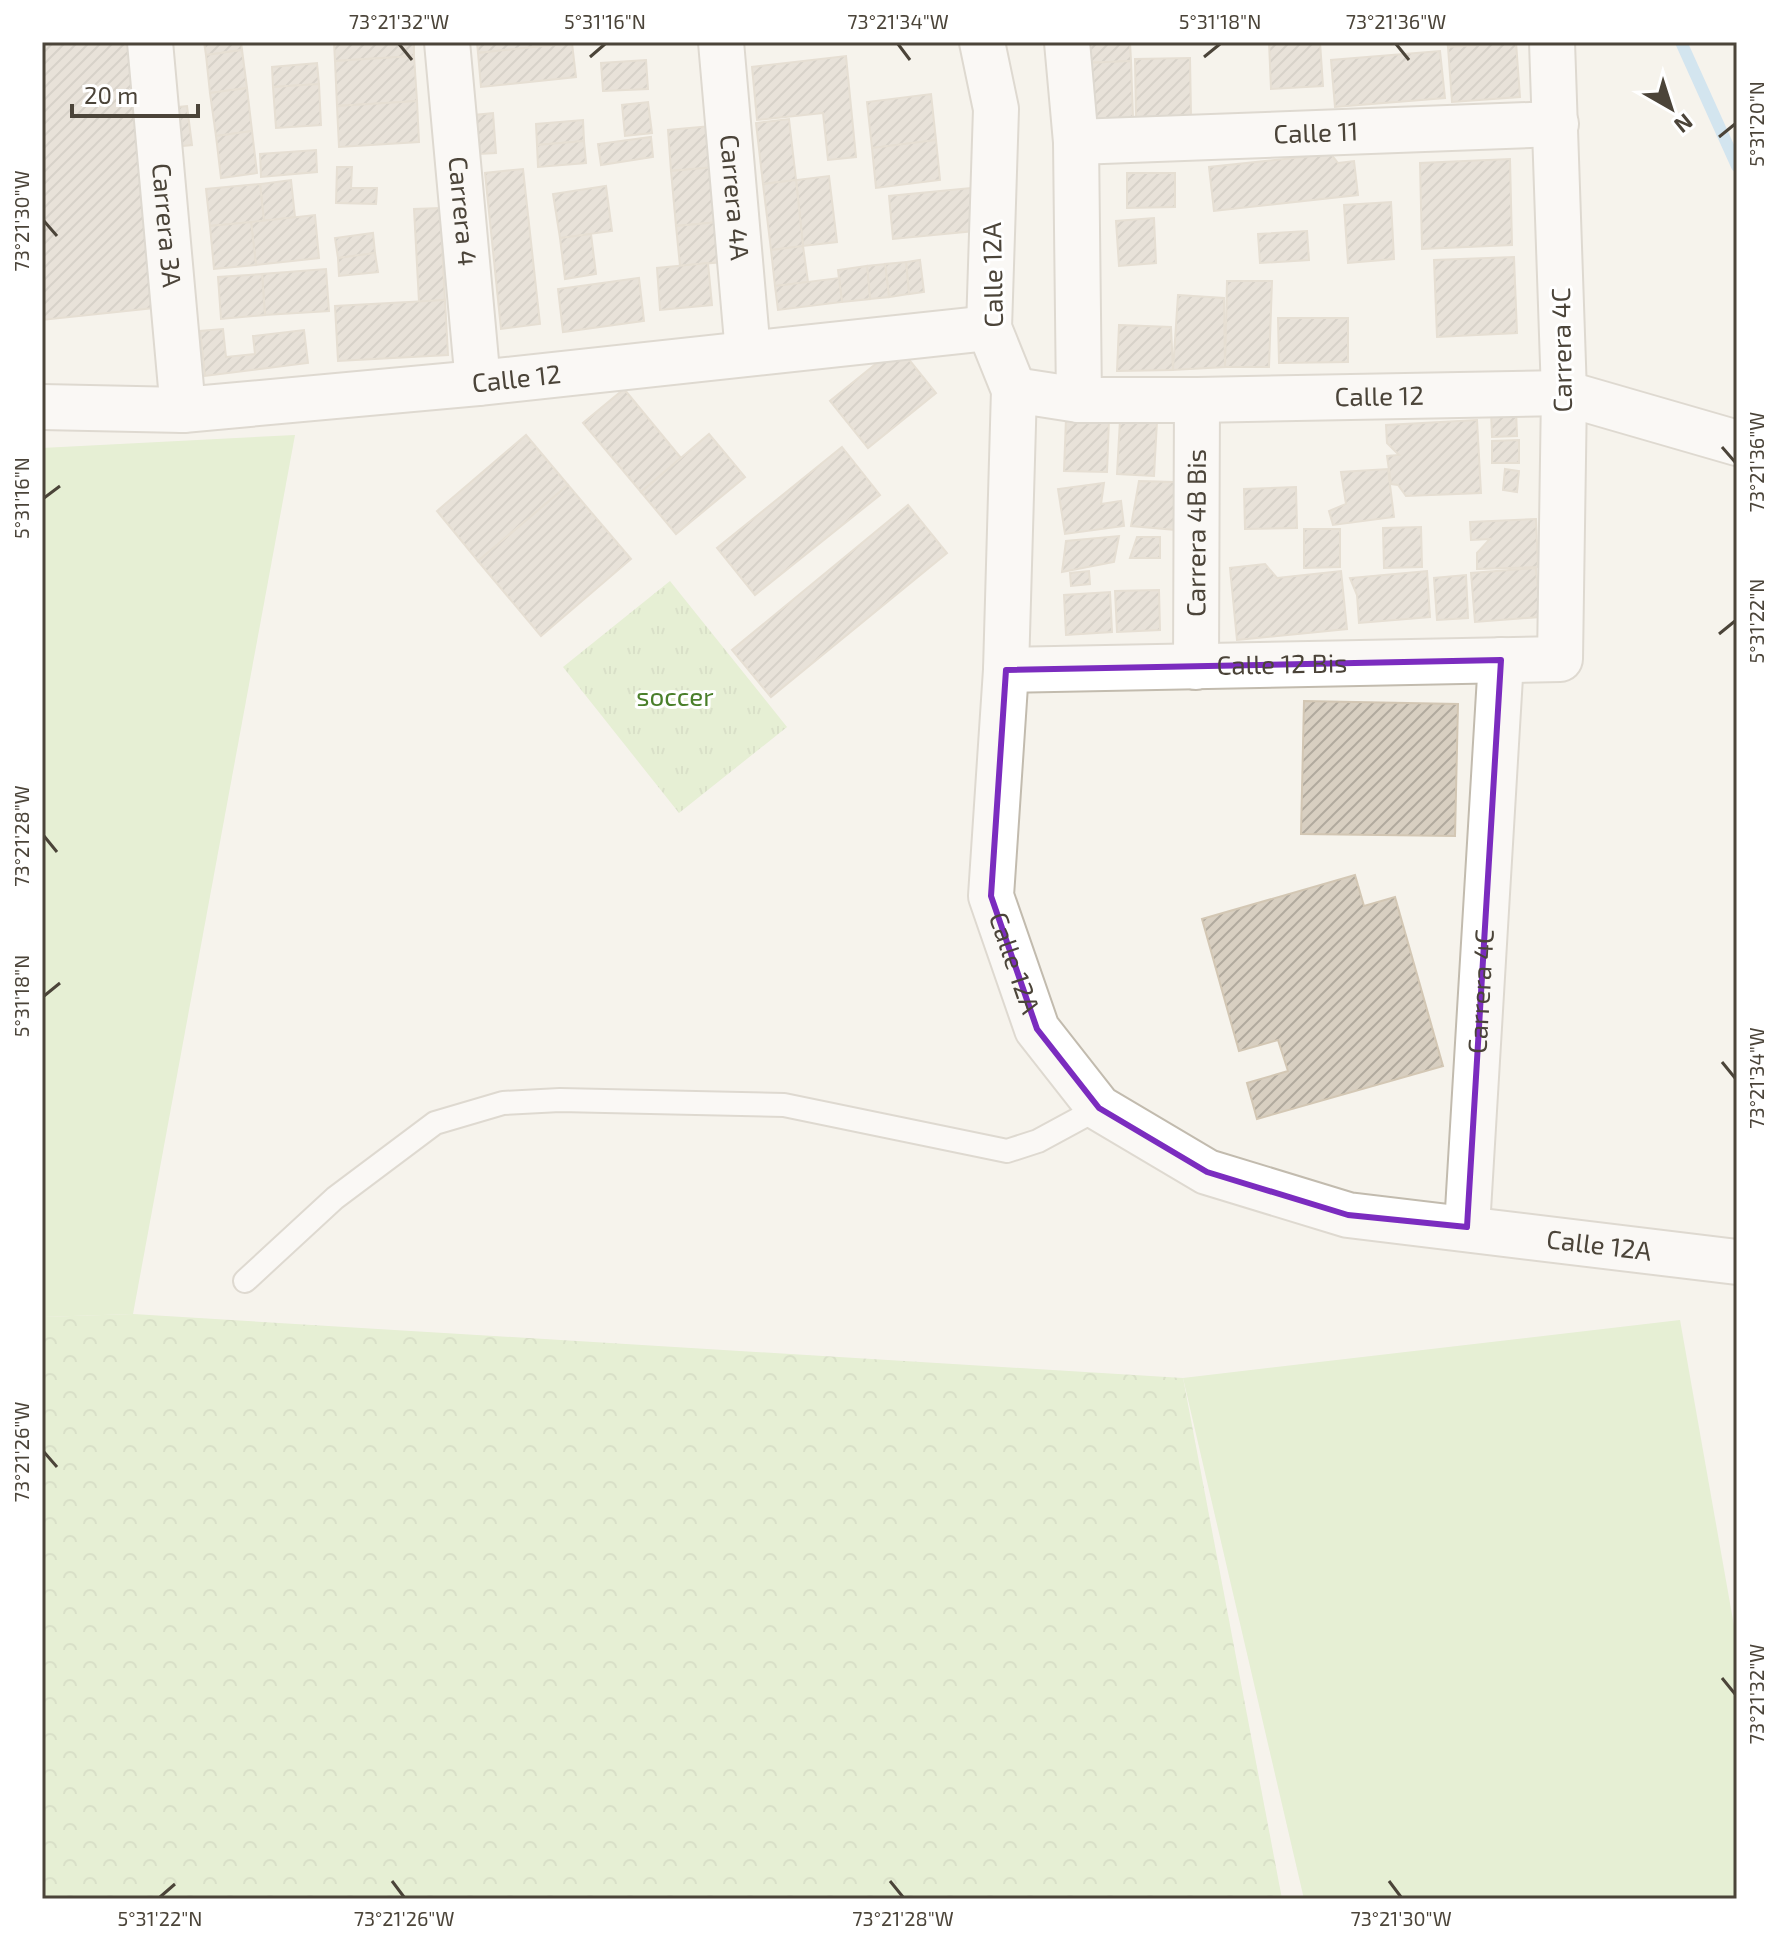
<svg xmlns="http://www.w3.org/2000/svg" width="1779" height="1941" font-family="'Exo 2',sans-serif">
  <defs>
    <pattern id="forest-crowns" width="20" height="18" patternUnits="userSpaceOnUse" patternTransform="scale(2)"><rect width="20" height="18" fill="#d2eab5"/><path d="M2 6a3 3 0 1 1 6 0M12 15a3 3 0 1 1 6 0" fill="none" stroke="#b6ca9c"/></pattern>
    <pattern id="park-tufts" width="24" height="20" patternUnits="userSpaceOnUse" patternTransform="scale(2)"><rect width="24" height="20" fill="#d2eab5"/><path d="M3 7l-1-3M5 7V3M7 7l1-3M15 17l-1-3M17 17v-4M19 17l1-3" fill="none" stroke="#b6ca9c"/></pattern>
    <pattern id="building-hatch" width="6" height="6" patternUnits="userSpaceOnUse" patternTransform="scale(2)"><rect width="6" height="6" fill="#d8cfc1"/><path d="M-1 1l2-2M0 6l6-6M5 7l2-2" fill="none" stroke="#b1aa9e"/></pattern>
  </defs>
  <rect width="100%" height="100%" fill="#f6f3ec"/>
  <path fill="url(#forest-crowns)" d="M133,1314L1183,1378L1282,1899H42V1317Z"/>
  <path fill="url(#park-tufts)" d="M670,581L787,727L679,813L563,667Z"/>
  <g fill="#d2eab5">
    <path d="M295,435L133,1314L42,1317V448Z"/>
    <path d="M1680,1320L1737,1643V1899H1304L1183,1378Z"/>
  </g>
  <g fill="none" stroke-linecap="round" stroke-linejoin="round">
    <path stroke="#a9d4f2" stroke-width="12" d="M1681,42L1737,166"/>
  </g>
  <g fill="url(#building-hatch)" stroke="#d3c7b4" stroke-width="2">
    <path d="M42,42H137L163,307L42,320Z"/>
    <path d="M204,42H241L242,50L206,55Z"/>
    <path d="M334,42H414V56L335,61Z"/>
    <path d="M477,42H572V43L478,53Z"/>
    <path d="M1084,42H1130L1131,61L1085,63Z"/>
    <path d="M1269,42H1320L1323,86L1271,89Z"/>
    <path d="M1447,42H1503L1448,47Z"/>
    <path d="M1516,42L1520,97L1452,102L1448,47Z"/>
    <path d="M572,43L576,77L481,87L478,53Z"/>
    <path d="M242,50L247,88L210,93L206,55Z"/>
    <path d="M1440,51L1445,98L1335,107L1331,60Z"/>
    <path d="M414,56L417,101L337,106L335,61Z"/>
    <path d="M846,56L856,157L828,160L823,113L757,120L752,67Z"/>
    <path d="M1190,58L1191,116L1136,117L1135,59Z"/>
    <path d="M646,60L648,89L603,91L601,63Z"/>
    <path d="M1131,61L1133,118L1088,120L1085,63Z"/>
    <path d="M317,63L319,84L273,87L272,67Z"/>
    <path d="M319,84L321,125L276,128L273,87Z"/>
    <path d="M247,88L252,131L216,136L210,93Z"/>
    <path d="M931,94L936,140L872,148L867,102Z"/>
    <path d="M417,101L419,142L339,147L337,106Z"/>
    <path d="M648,102L652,133L625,136L622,105Z"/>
    <path d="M187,106L192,145L173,147L169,108Z"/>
    <path d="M493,113L496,153L478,154L474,115Z"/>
    <path d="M789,119L796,180L763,184L756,123Z"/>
    <path d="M583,120L584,141L537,145L536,124Z"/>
    <path d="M711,126L715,167L671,171L668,130Z"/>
    <path d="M252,131L257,173L221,178L216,136Z"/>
    <path d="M651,137L653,157L601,165L598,144Z"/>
    <path d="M936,140L940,180L876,188L872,148Z"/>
    <path d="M584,141L586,163L538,167L537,145Z"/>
    <path d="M316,150L317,172L261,177L260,154Z"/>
    <path d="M1331,154L1338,163L1354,161L1358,195L1214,211L1209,167Z"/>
    <path d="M1510,159L1512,245L1422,249L1420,163Z"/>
    <path d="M337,167H352L351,188H377L376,204L336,203Z"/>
    <path d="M715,167L719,222L676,226L671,171Z"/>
    <path d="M523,169L540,324L501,329L485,173Z"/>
    <path d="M1127,173H1175V207L1127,208Z"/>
    <path d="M829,176L837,242L803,246L796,180Z"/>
    <path d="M291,180L295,217L264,221L260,184Z"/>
    <path d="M796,180L803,246L771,250L763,184Z"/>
    <path d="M260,184L264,221L210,226L206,189Z"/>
    <path d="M606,186L612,231L560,238L553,194Z"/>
    <path d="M981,187L985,230L893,239L889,196Z"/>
    <path d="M1391,202L1394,259L1348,263L1344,205Z"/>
    <path d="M440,208L445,300L419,302L414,209Z"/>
    <path d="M315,215L319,258L256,265L251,222Z"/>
    <path d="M1154,218L1156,263L1119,266L1116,221Z"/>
    <path d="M251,222L256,265L214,269L210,226Z"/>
    <path d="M719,222L723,262L680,266L676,226Z"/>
    <path d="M1307,231L1309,260L1260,263L1258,234Z"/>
    <path d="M373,233L375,253L338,258L335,238Z"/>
    <path d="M591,234L596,274L565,279L560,238Z"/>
    <path d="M803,246L808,282L775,286L771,250Z"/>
    <path d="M375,253L378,272L339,276L338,258Z"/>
    <path d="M1514,257L1517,333L1437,337L1434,260Z"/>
    <path d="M920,260L924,292L909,294L906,262Z"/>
    <path d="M906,262L909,294L889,297L885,264Z"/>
    <path d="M708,263L712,305L660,310L657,268Z"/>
    <path d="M885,264L889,297L870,299L867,266Z"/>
    <path d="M867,266L870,299L842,302L838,270Z"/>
    <path d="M326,269L329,311L265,315L262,274Z"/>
    <path d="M262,274L265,315L221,319L218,277Z"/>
    <path d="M639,278L644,321L563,332L558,289Z"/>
    <path d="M839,278L842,302L778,310L775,286Z"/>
    <path d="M1227,281H1272L1269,367H1225Z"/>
    <path d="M1178,295L1224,298L1225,367L1173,370Z"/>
    <path d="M445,300L448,355L338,361L335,306Z"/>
    <path d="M1278,318H1348V362L1279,363Z"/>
    <path d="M1119,325L1171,327L1173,370L1117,371Z"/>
    <path d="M223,329L226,357L255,354L253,336L304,330L308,363L205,376L200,331Z"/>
    <path d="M898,346L936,393L868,448L830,401Z"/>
    <path d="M624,389L681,458L641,492L583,423Z"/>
    <path d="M1516,409L1517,436L1492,437L1491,411Z"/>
    <path d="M1066,418L1109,419L1107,472L1064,471Z"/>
    <path d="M1120,420L1157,421L1154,476L1117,474Z"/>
    <path d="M1477,420L1481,493L1406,496L1398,485L1391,484L1387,456L1399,455L1387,443L1386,425Z"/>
    <path d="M709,434L745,477L676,534L641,492Z"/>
    <path d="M526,435L568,485L478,561L437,511Z"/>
    <path d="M1519,440V463H1492V441Z"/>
    <path d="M842,447L880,495L755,595L717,548Z"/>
    <path d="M1388,469L1394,517L1333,525L1329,511L1346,504L1341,472Z"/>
    <path d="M1505,469L1519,471L1517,492L1503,490Z"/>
    <path d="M1139,481L1175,482V530L1131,526Z"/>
    <path d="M1104,483L1101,504L1121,501L1124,526L1065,534L1058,489Z"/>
    <path d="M568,485L631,559L541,636L478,561Z"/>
    <path d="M1296,487L1297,528L1245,529L1244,489Z"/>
    <path d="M908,505L947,553L771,697L732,650Z"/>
    <path d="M1536,519L1538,567L1477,569V553L1490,539L1471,540L1470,522Z"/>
    <path d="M1421,527L1422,567L1384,568L1383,528Z"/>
    <path d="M1304,529H1340V567L1304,568Z"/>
    <path d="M1119,536L1114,562L1062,572L1066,541Z"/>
    <path d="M1137,537H1160V558H1130Z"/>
    <path d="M1265,564L1277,578L1341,571L1347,629L1237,640L1230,568Z"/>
    <path d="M1536,568L1540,617L1475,622L1471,573Z"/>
    <path d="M1089,571L1090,584L1071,586L1070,573Z"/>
    <path d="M1427,571L1430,617L1359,623L1357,595L1350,578Z"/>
    <path d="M1466,575L1468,618L1437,620L1434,578Z"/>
    <path d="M1159,590L1160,630L1117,632L1115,591Z"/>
    <path d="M1110,592L1112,632L1066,635L1064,595Z"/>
    <path d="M1304,701L1458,704L1455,836L1301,834Z"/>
    <path d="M1355,875L1364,906L1395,897L1443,1066L1257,1119L1247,1083L1288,1071L1278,1040L1239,1051L1202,919Z"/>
  </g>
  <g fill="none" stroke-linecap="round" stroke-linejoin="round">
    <defs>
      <path id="service" d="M245,1281L335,1198L435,1123L503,1103L560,1100L784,1105L1007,1151L1038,1141L1099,1108"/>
      <g id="minor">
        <path id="s1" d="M150,42L183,410"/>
        <path id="s2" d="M447,42L478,383"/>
        <path id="s3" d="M721,42L748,353"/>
        <path id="s4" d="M982,42L996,109L989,328L1014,390L1006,670L991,896L1037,1029L1099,1108L1207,1172L1348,1215L1737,1262"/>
        <path d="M1067,42L1076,142L1079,400"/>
        <path id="s5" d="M1076,142L1556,124"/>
        <path id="s6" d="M1014,390L1079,400H1197L1564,393L1737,443"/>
        <path id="s7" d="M42,407L183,410L478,383L989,328"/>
        <path id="s8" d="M1196,667L1197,400"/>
        <path id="s9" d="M1006,670L1560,659L1564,393L1552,42"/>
        <path id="s10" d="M1467,1227L1501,660"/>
      </g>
    </defs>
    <use href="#service" stroke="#c2bbae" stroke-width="26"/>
    <use href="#minor" stroke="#c2bbae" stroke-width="48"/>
    <use href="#service" stroke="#fff" stroke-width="22"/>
    <use href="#minor" stroke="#fff" stroke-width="44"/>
  </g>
  <path d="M0 0H1779V1941H0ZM1501,660L1467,1227L1348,1215L1207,1172L1099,1108L1037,1029L991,896L1006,670Z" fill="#f6f3ec" fill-opacity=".55" fill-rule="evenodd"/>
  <path fill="none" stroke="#7b2cbf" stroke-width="6" stroke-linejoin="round" d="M1501,660L1467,1227L1348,1215L1207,1172L1099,1108L1037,1029L991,896L1006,670Z"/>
  <path fill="none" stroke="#4b4439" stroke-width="3" d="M399,44L412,60M898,44L910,60M1396,44L1409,60M590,57L605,44M1204,57L1220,44M1719,137L1735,124M44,221L57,236M1722,447L1735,462M44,498L60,486M1719,634L1735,621M44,836L57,852M44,996L60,983M1722,1062L1735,1078M44,1452L57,1467M1722,1678L1735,1694M392,1881L404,1897M890,1881L903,1897M1389,1881L1401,1897M160,1897L175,1884"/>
  <g text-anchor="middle" stroke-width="6" stroke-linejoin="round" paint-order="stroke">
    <g font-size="26" fill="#4b4439" stroke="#fff">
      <text dy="9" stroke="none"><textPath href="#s5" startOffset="240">Calle 11</textPath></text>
      <text dy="9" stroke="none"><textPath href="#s3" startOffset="156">Carrera 4A</textPath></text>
      <text dy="9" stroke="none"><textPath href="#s2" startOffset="170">Carrera 4</textPath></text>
      <text dy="9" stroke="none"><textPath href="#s1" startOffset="184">Carrera 3A</textPath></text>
      <text transform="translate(993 275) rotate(-91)" y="9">Calle 12A</text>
      <text transform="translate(1562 350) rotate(-91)" y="9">Carrera 4C</text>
      <text dy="9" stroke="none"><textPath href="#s7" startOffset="476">Calle 12</textPath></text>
      <text dy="9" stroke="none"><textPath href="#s6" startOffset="366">Calle 12</textPath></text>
      <text dy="9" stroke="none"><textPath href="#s8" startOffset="134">Carrera 4B Bis</textPath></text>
      <text dy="9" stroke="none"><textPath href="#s9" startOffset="276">Calle 12 Bis</textPath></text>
      <text dy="9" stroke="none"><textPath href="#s4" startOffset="932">Calle 12A</textPath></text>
      <text dy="9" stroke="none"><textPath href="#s10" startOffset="236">Carrera 4C</textPath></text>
      <text dy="9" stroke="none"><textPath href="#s4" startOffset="1628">Calle 12A</textPath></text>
    </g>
    <g font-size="26" fill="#4a7f2a" stroke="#fff">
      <text x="675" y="706">soccer</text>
    </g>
  </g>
  <rect width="1779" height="1941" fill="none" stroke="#ffffff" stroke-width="88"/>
  <g transform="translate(1671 108) rotate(141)" stroke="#ffffff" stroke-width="6" paint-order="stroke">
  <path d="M0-6L14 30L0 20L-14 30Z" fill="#4b4439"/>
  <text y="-12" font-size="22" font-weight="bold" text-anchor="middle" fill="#4b4439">N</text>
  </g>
  <path d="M72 104v12h126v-12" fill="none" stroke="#4b4439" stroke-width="4"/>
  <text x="84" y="104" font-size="24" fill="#4b4439" stroke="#ffffff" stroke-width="6" paint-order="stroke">20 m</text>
  <rect x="44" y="44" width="1691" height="1853" fill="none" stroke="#4b4439" stroke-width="3"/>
  <g font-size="20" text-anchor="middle" fill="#4b4439">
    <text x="399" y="29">73°21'32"W</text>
    <text x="605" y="29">5°31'16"N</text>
    <text x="898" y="29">73°21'34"W</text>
    <text x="1220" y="29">5°31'18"N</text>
    <text x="1396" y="29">73°21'36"W</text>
    <text transform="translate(1757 124) rotate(-90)" y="7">5°31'20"N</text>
    <text transform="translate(22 221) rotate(-90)" y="7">73°21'30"W</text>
    <text transform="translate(1757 462) rotate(-90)" y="7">73°21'36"W</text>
    <text transform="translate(22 498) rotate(-90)" y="7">5°31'16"N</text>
    <text transform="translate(1757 621) rotate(-90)" y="7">5°31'22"N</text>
    <text transform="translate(22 836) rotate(-90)" y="7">73°21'28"W</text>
    <text transform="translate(22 996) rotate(-90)" y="7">5°31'18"N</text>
    <text transform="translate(1757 1078) rotate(-90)" y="7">73°21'34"W</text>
    <text transform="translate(22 1452) rotate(-90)" y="7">73°21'26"W</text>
    <text transform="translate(1757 1694) rotate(-90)" y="7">73°21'32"W</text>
    <text x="160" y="1926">5°31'22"N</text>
    <text x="404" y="1926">73°21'26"W</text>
    <text x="903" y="1926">73°21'28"W</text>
    <text x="1401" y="1926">73°21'30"W</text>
  </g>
</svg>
